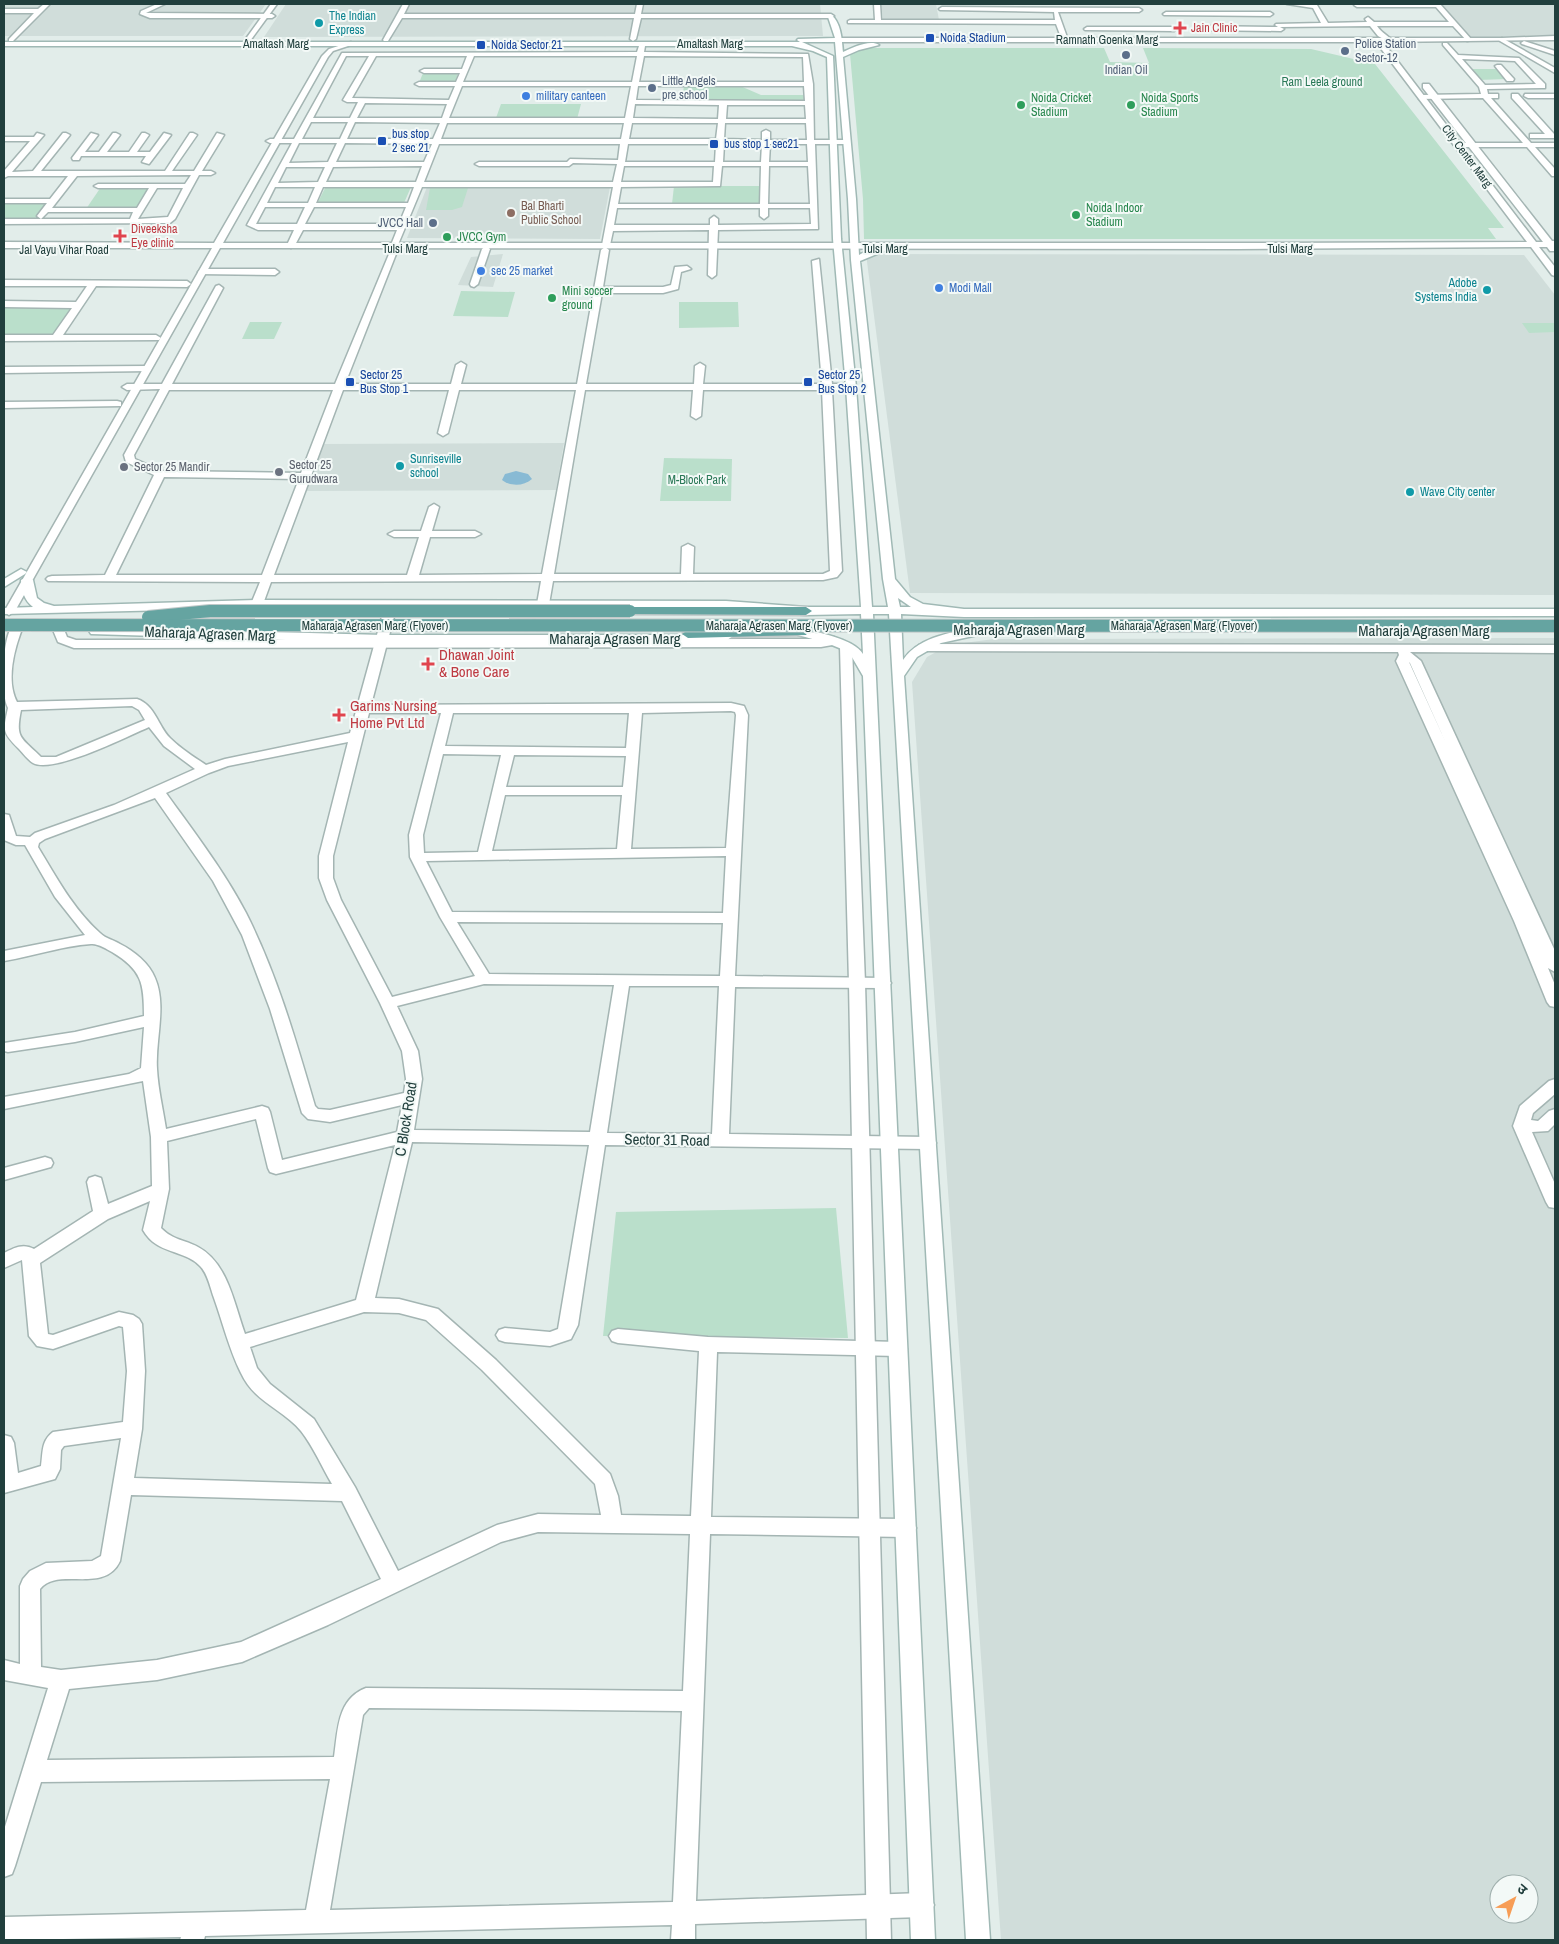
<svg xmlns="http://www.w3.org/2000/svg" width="1559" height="1944" font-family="'Archivo Narrow','Noto Sans Devanagari',sans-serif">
  <rect width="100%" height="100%" fill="#e2edea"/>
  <g fill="#d0ddda" fill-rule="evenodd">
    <path d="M4,4H266L243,36H4Z"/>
    <path d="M286,4H820L823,36L264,37Z"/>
    <path d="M881,4H936L939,20H883Z"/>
    <path d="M1441,4H1555V35L1472,38Z"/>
    <path d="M427,187H610L600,239L407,238Z"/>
    <path d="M503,254L493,287L458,285L471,257Z"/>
    <path d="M866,254L1524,255L1555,295V595L910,593Z"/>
    <path d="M564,443L556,490L305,491L322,444Z"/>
    <path d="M1555,638V1940H1001L912,682L927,657L949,645L994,639ZM1499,1884H1529V1914H1499Z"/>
  </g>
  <g fill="#badfcb">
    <path d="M869,48H1104L1110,62L1149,63L1143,48L1311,49L1375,64L1504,228H1488L1496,239H864L863,199L850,54L851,52Z"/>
    <path d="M1469,69H1498L1508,79L1478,80Z"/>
    <path d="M423,73H458L455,83H419Z"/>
    <path d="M684,85H738L761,95H804V101H682Z"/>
    <path d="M501,104H581L577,119L496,118Z"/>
    <path d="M326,186L411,187L404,203L318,202Z"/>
    <path d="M674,186H759V203L672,204Z"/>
    <path d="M101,187H150L137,209H86Z"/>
    <path d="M430,188H468L462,207L452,210H426Z"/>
    <path d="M4,202H48L35,220H4Z"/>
    <path d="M461,291L515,292L508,317L453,316Z"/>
    <path d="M679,302H738L739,327L679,328Z"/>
    <path d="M4,308H71L52,337H4Z"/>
    <path d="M250,322H282L274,339H242Z"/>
    <path d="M1522,323H1555V332L1529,333Z"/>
    <path d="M664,458L732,459L731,501H660Z"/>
    <path d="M836,1208L848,1338L603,1336L616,1212Z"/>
  </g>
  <path fill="#88bad4" d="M516,471L528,474L532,479C524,486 511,487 502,480L505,474Z"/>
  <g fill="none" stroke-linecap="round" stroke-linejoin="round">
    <defs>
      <g id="minor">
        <path d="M44,4H50L13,41H9V39L34,13H4V9H38Z"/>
        <path d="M157,4H165L146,13L272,14L275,16L272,18H150L140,14L141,11Z"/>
        <path d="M403,4H409L404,14H635L637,4H643L641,14H831L834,16L831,18H641L636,39L633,41L630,39L634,18H402L388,41H384L383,40Z"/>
        <path d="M874,4H880L881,20H1055L1054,12L940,10L939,9L942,7L1139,8L1142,10L1139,12H1058L1068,40L1065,42L1062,40L1056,24L848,23V21L850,20H875Z"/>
        <path d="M1287,4L1317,5L1328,23L1367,22L1365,19L1368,17L1374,22H1449L1436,7H1357L1354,5L1440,4L1472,40L1467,41L1453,26H1377C1382,33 1387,35 1392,40L1389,42L1378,36L1370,26L1280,27L1284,29L1281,31L1199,30L1196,28L1199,26L1278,27L1275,25L1276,24L1321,23L1313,8Z"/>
        <path d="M1166,12H1270L1273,14L1270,16L1164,15L1163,14Z"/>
        <path d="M1087,27H1174L1177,29L1174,31L1085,30L1084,29Z"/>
        <path d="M1502,38L1555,68V73L1500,41L1499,40Z"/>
        <path d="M1524,41L1555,51V55L1522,44L1521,43Z"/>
        <path d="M1443,43H1447L1458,55L1519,58L1545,84V88H1542L1487,89L1488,94H1498V98H1491L1531,143H1555V147H1535L1555,169V176H1552L1527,147H1455L1454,145L1458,143H1523L1483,98L1419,99V95H1422L1481,94L1479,87L1443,45ZM1462,59L1515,61L1536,84L1485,85Z"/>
        <path d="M642,44L645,46L644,52L808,54L813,84L814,140H846L850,142L846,144H815L818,229L718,230L716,275L712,278L708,275L709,230L613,231L610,245L603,247L602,245L613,187H422L397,247L398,249L345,384H451L456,365L461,362L466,365L461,384H577L601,250L605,247L609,250L603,287H663L671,285L675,267L687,266L691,269L681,272L678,289L663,293H602L586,384H694L695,366L700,363L705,366L703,384H822L812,261L819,259L832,384H851L856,387L851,390H832L842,571L837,577L823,580L553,581L549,604L543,608L537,604L541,581L271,582L263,604L257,608L251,604L260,582L48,581L46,579L48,577L52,576L105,575L154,475L126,462L124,455L160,389L127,390L122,387L127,384H162L216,286L219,285L223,288L172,384H335L392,247L391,245L397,230H303L295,245L291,248L287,245L294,230H258L247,225L292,143H270L266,141L270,139H294L342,53L637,52L639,46ZM346,56H369L343,100L347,102H358L350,118H313ZM376,56H467L462,69H424L420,71L424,73H460L456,82H419L415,84L419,86H455L449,100L352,98ZM474,56H637L632,82H463ZM644,56L803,57L804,82H639ZM462,86H631L625,118H449ZM638,86H804L805,101L636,100ZM365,103L447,104L442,118H357ZM635,104L719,105L718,119L633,118ZM727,105H805L806,119H726ZM311,122H348L340,139H302ZM355,122L440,123L433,139H347ZM447,123H624L621,139H441ZM632,123H718L716,139H629ZM725,123H806L807,140H770V132L766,130L762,132V140L724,139ZM299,143H337L328,162L289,163ZM345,143L432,144L424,162H336ZM439,144H620L618,160L570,159L567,162H479L475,164L479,166H569L573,163L617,164L613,182H424ZM628,144H716L715,162H625ZM724,144H762L761,162H723ZM770,144H807L808,162H769ZM422,166L416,182H326L333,167ZM624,166H714L713,182H621ZM722,166H761L760,204H618L621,187L720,186ZM769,166H808L810,204H768ZM286,167H325L318,182L278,183ZM275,187H315L308,203H267ZM323,187H414L408,203H316ZM265,207H305L297,224H256ZM314,207H406L399,224H305ZM617,208H760V216L764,219L768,216V208H810L811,224L718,225V219L714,216L710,219V225H614ZM169,390H333L301,473L162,471L135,459L134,455ZM343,390H449L438,433L443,436L448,433L459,390H576L542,574L419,575L430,537H475L481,534L475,531H432L439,507L434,504L429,507L421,531H394L388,534L394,537H419L407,575H274ZM585,390H693L691,416L696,419L701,416L703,390H822L830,571L823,574H693L694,547L688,544L682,547L681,574H554ZM164,477L299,479L262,575H116Z"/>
        <path d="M1497,65H1501L1514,79L1513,81H1507L1495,66Z"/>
        <path d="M1512,94H1518L1554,134V138H1530V134H1545L1512,98Z"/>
        <path d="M1525,94H1555V98H1528L1524,96Z"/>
        <path d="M37,133L44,135L12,172L33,171L63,133H66L70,135L41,171H165L190,133H193L197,135L172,171H194L217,133L224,135L202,171H211L215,173L211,175H199L175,219L170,223L4,224V219H130L133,212H48L41,219L37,216L47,203H4V199H50L68,176H8L4,178V171L30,141H4V137H34ZM191,175L185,184H98L94,186L98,188H149L137,208H52L77,176ZM157,188H183L168,217L138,219Z"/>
        <path d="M91,133L98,135L85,152H99L113,133H116L120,135L107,152H129L142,133H145L149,135L137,152H150L164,133L171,135L149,164L142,162L146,156H81L79,160H73L72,158Z"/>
        <path d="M486,246L490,249L478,284L474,287L471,286L470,284L482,249Z"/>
        <path d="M202,269H275L279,272L275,275L199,274L198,272Z"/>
        <path d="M4,280L187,281L191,284L187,287L96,286L63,335H156L161,338L159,340L4,341V335H53L72,308L4,307V301L76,302L87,286H4Z"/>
        <path d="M146,366L151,369L149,371L4,373V367Z"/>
        <path d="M117,401L121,402V406L4,408V402Z"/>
        <path d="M389,609L395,613L371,705L731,703L744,706L748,715L735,976L883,978L888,979L891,983L888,987L883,988L735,987L729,1134L928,1137L934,1139L936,1143L934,1147L928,1149L605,1145L578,1325L571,1339L550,1346L505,1342L499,1340L496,1335L499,1330L505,1328L550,1332L558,1329L589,1145L412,1142L375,1298L399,1299L438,1309L496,1360L610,1474L618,1496L621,1515L691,1516L699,1351L618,1343L612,1341L609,1336L612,1331L618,1329L708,1337L898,1342L904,1344L907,1349L904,1354L898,1356L717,1352L711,1517L906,1519L913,1522L916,1528L913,1534L906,1537L710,1534L696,1901L922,1893L930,1897L934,1905L930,1913L922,1917L695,1924V1940H671L672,1925L205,1936L204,1940H180L181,1937L4,1940V1917L306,1910L330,1779L41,1782L15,1866L12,1874L4,1877V1830L48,1688L4,1680V1660L20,1664V1586L23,1579L30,1571L46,1563L92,1561L101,1556L121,1438L64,1446L61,1450L60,1469L55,1479L4,1493V1435L11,1437L14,1443L18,1473L41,1466C43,1453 41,1441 53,1432L123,1422L127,1371L123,1327L119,1326L53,1349L37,1346L29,1336L22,1260L4,1268V1253C14,1248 23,1243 34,1249L93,1211L87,1182L89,1178L95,1176L101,1178L108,1204L152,1186L151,1137L143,1081L4,1109V1097L129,1074L141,1068L144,1027L75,1042L8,1052L4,1051V1043L75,1032L144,1016C144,983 142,970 112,952C107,949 97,943 91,944C62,946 33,956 4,961V951L85,935L55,897L25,845H16L4,840V814L9,815L16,836L30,837L35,833L114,805L195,769L164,746L149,727C126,737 53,774 33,763C28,760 23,753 19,749C2,732 3,731 8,708C0,693 2,642 12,626H20L22,629C14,650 6,681 17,702L137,699C155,705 158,726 170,738C181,749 194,757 206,765L225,759L350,733L383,613ZM132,706L139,710L145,720L56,757H41C21,737 15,739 21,710ZM731,711L735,712L736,715L726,848L631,849L642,713ZM369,713H441L409,835L410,857L440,917L475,976L392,997L341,900L333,878V856ZM453,713H629L626,748L445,746ZM348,742L319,856V878L327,900L380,1003L402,1051L406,1079L404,1093L330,1110L318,1109L315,1106C296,1041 277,974 246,913C224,871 194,832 166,793L209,773L228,766ZM443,754L501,755L478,852L424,853L423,835ZM514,755L626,756L623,787H506ZM505,795H622L617,849L492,851ZM155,798L213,881L242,935L270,1009L302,1113L308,1119L330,1122L402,1105L397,1132L282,1160L270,1112L268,1108L262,1106L166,1129C163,1109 158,1089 157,1069C155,1040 167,1006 155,978C149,963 134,951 120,944C114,940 106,939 100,933C74,910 56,877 38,847L39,843L45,839ZM726,856L723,913L452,912L426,861ZM457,922L723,923L720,976L489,974ZM484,984L614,985L590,1132L414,1130L422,1079L418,1051L397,1006ZM629,986H719L712,1134L607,1133ZM256,1119L268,1168L270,1172L276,1174L395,1145L356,1300L245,1334C234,1304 228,1263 198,1247C184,1239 174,1241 161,1228L169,1189L167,1141ZM150,1201L143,1230C157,1255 184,1249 200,1266C208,1274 210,1287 214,1298C223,1323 229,1349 241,1373C254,1402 283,1409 301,1431C313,1446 322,1467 332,1484L134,1478L142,1429L145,1371L142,1324L139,1319L133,1315L119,1312L53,1335L48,1334L40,1263L108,1219ZM364,1312L399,1313L426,1320L482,1370L595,1484L601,1515L538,1514L497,1525L398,1571L355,1487L314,1419L270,1384L257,1368L250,1347ZM131,1495L342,1501L381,1579L241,1642L157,1660L61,1670L41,1667L40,1589C58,1566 104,1595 120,1561ZM538,1532L690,1534L683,1691L366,1688C337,1699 338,1730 334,1757L47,1760L69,1689L157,1680L242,1662L328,1625L501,1542ZM369,1708L682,1711L673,1902L330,1910L363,1715Z"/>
        <path d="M923,644L1555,645V653L1410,652L1421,661L1555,951V972L1548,968L1555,985V1007L1550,1006L1547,1002L1514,921L1396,661L1399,655L1398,652L919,651L917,648L919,645ZM1409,662L1410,663L1446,743Z"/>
        <path d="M1555,1079V1094L1533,1113L1531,1120L1538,1121L1549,1111L1555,1109V1124L1548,1131L1532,1132L1555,1184V1208L1549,1207L1546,1202L1513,1126L1520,1106L1549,1081Z"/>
        <path d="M45,1157L51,1159L53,1163L51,1167L4,1180V1168Z"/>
      </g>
      <g id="tertiary">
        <path d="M271,4H277L250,41H246L245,40Z"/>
        <path d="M1555,36V40L1383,42L1536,242H1543L1423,88V84H1429L1552,241H1555V251H1550L1547,247H1539L1555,267V276L1552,275L1531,247L1237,249L220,248L15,611L9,615L4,612L212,248H4V242L214,243L322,56L329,49L351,42L354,44L333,51L328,57L223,243H1237L1527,242L1376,42H838L835,40L838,38H1502Z"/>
        <path d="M59,626L63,627L67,637L76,640L821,639L834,637L840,641L838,644L821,647L74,648L58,642L53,630Z"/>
        <path d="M846,643L852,647L865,983L891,1940H867L849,983L840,647Z"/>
      </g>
      <g id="secondary">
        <path d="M831,15C841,22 842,40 843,52C852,48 870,39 879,45L859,50L843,57L856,199L859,255L868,250L885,246L889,249L860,261L895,579L910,597L923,604L964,609H1555V616L964,617L901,614L903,660C920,635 956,632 983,626L989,630L987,633L941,643L917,657L904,676L990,1940H966L889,614H873L935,1940H911L863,676L849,652L827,643L798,635L796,632L802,628C819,633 854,639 863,654L861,614L806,615L726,609L257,608L4,614V608L33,607C24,600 22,591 21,580L27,577L33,580L37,598L44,603L54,606L257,600L726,601L806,607H861L846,387L833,239L827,57L813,51L792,46H4V42H800L797,40L798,39L835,38L828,17ZM802,42H835L848,199L851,260L883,579L888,607H872L856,387L841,239L833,56ZM898,598L911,607H900Z"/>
        <path d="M21,569L27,572L25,574L4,587V579Z"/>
        <path d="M95,627L383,635H680L727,632L733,636L727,640L680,643H383L91,634L89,631L91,628Z"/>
      </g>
      <g id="primary">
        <path d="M630,607H806L812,611L806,615L626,614L624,611Z"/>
        <path d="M802,628L806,629L808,632L806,635L688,638L682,634L688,630Z"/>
      </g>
    </defs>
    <use href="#minor" stroke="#a4b5b3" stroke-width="3"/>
    <use href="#tertiary" stroke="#a4b5b3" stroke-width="3"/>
    <use href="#secondary" stroke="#a0b9b5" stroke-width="3"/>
    <use href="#primary" stroke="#c1c9c9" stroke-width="3"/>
    <use href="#minor" fill="#fff" fill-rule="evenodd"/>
    <use href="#tertiary" fill="#fff" fill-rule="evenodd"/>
    <use href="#secondary" fill="#fff" fill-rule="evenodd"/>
    <use href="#primary" fill="#65a4a1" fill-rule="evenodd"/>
    <defs>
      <g id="primary-bridge">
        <path d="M148,617L210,611H630"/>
        <path d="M4,625L1555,626"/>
      </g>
    </defs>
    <use href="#primary-bridge" stroke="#c1c9c9" stroke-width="14" stroke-linecap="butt"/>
    <use href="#primary-bridge" stroke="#65a4a1" stroke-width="12"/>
  </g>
  <g fill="#0f9aa8" stroke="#f3f9f7" stroke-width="2">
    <circle cx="319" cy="23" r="5"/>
    <circle cx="1487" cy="290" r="5"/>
    <circle cx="400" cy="466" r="5"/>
    <circle cx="1410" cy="492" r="5"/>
  </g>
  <g fill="#e0444e" stroke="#f3f9f7" stroke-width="2">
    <path d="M1177.5 20.5h5v5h5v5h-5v5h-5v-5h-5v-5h5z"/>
    <path d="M117.5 228.5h5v5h5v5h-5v5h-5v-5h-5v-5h5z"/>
    <path d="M425.5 656.5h5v5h5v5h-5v5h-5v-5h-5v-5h5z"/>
    <path d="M336.5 707.5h5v5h5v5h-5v5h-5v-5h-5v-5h5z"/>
  </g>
  <g fill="#1a4fb4" stroke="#f3f9f7" stroke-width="2">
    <rect x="925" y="33" width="10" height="10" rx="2.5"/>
    <rect x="476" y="40" width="10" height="10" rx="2.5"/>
    <rect x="377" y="136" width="10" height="10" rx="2.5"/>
    <rect x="709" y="139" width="10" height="10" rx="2.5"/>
    <rect x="345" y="377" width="10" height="10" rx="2.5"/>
    <rect x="803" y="377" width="10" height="10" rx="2.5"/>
  </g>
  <g fill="#5c6f8a" stroke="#f3f9f7" stroke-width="2">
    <circle cx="1345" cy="51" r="5"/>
    <circle cx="1126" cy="55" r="5"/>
    <circle cx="652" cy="88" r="5"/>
    <circle cx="433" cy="223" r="5"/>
  </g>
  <g fill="#3f7fe0" stroke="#f3f9f7" stroke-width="2">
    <circle cx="526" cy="96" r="5"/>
    <circle cx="481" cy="271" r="5"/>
    <circle cx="939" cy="288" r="5"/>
  </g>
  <g fill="#2e9e5b" stroke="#f3f9f7" stroke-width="2">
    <circle cx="1021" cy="105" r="5"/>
    <circle cx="1131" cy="105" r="5"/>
    <circle cx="1076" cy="215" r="5"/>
    <circle cx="447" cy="237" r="5"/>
    <circle cx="552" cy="298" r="5"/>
  </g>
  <circle fill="#8d6e63" stroke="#f3f9f7" stroke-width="2" cx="511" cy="213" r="5"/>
  <g fill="#6b7280" stroke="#f3f9f7" stroke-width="2">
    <circle cx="124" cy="467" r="5"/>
    <circle cx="279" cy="472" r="5"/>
  </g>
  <g text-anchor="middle" stroke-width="4" stroke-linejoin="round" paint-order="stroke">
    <g font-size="12" fill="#0d838f" stroke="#f3f9f7" text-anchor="start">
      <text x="329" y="20">The Indian<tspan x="329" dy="14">Express</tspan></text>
      <text x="1477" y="287" text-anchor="end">Adobe<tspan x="1477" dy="14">Systems India</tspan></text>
      <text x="410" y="463">Sunriseville<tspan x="410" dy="14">school</tspan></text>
      <text x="1420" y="496">Wave City center</text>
    </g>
    <g font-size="12" fill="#be3a42" stroke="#f3f9f7" text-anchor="start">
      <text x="1191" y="32">Jain Clinic</text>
      <text x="131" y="233">Diveeksha<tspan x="131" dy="14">Eye clinic</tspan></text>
    </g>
    <g font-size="12" fill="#164399" stroke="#f3f9f7" text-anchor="start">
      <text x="940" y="42">Noida Stadium</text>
      <text x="491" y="49">Noida Sector 21</text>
      <text x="392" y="138">bus stop<tspan x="392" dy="14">2 sec 21</tspan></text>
      <text x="724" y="148">bus stop 1 sec21</text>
      <text x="360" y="379">Sector 25<tspan x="360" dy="14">Bus Stop 1</tspan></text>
      <text x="818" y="379">Sector 25<tspan x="818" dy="14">Bus Stop 2</tspan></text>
    </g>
    <g font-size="12" fill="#213f3d" stroke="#f3f9f7">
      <text x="1107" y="44">Ramnath Goenka Marg</text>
      <text x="276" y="48">Amaltash Marg</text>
      <text x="710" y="48">Amaltash Marg</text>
      <text transform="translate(1467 156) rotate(53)" y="4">City Center Marg</text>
      <text x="405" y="253">Tulsi Marg</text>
      <text x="885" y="253">Tulsi Marg</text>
      <text x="1290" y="253">Tulsi Marg</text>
      <text x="64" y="254">Jal Vayu Vihar Road</text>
      <text x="375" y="630">Maharaja Agrasen Marg (Flyover)</text>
      <text x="779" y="630">Maharaja Agrasen Marg (Flyover)</text>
      <text x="1184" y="630">Maharaja Agrasen Marg (Flyover)</text>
    </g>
    <g font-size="12" fill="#4e5e75" stroke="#f3f9f7" text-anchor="start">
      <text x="1355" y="48">Police Station<tspan x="1355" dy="14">Sector-12</tspan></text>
      <text x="1126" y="74" text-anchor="middle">Indian Oil</text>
      <text x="662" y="85">Little Angels<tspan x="662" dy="14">pre school</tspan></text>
      <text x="423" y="227" text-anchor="end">JVCC Hall</text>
    </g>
    <g font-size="12" fill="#2a7857" stroke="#f3f9f7">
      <text x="1322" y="86">Ram Leela ground</text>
      <text x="697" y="484">M-Block Park</text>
    </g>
    <g font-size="12" fill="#366cbe" stroke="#f3f9f7" text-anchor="start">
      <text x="536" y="100">military canteen</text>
      <text x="491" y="275">sec 25 market</text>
      <text x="949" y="292">Modi Mall</text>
    </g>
    <g font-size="12" fill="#27864d" stroke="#f3f9f7" text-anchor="start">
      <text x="1031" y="102">Noida Cricket<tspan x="1031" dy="14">Stadium</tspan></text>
      <text x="1141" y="102">Noida Sports<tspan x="1141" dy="14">Stadium</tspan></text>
      <text x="1086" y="212">Noida Indoor<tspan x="1086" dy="14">Stadium</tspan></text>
      <text x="457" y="241">JVCC Gym</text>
      <text x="562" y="295">Mini soccer<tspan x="562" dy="14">ground</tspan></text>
    </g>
    <g font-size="12" fill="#785e54" stroke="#f3f9f7" text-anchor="start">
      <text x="521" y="210">Bal Bharti<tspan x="521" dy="14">Public School</tspan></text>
    </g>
    <g font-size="12" fill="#5b616d" stroke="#f3f9f7" text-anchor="start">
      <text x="289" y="469">Sector 25<tspan x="289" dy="14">Gurudwara</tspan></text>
      <text x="134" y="471">Sector 25 Mandir</text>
    </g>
    <g font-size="15" fill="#213f3d" stroke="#f3f9f7">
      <text x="1019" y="635">Maharaja Agrasen Marg</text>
      <text x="1424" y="636">Maharaja Agrasen Marg</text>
      <text transform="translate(210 634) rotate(2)" y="5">Maharaja Agrasen Marg</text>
      <text x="615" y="644">Maharaja Agrasen Marg</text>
      <text transform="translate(406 1119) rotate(-81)" y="5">C Block Road</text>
      <text transform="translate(667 1140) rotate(1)" y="5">Sector 31 Road</text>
    </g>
    <g font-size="15" fill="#be3a42" stroke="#f3f9f7" text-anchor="start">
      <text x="439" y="660">Dhawan Joint<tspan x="439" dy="17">&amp; Bone Care</tspan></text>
      <text x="350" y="711">Garims Nursing<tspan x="350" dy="17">Home Pvt Ltd</tspan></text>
    </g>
  </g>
  <rect width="1559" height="1944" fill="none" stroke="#213f3d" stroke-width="10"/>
  <g transform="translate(1514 1899) rotate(40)"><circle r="24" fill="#f3f9f7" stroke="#9fafad"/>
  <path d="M0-4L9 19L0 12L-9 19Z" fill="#f79d56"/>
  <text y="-8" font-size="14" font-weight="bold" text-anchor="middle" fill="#213f3d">उ</text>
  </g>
</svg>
